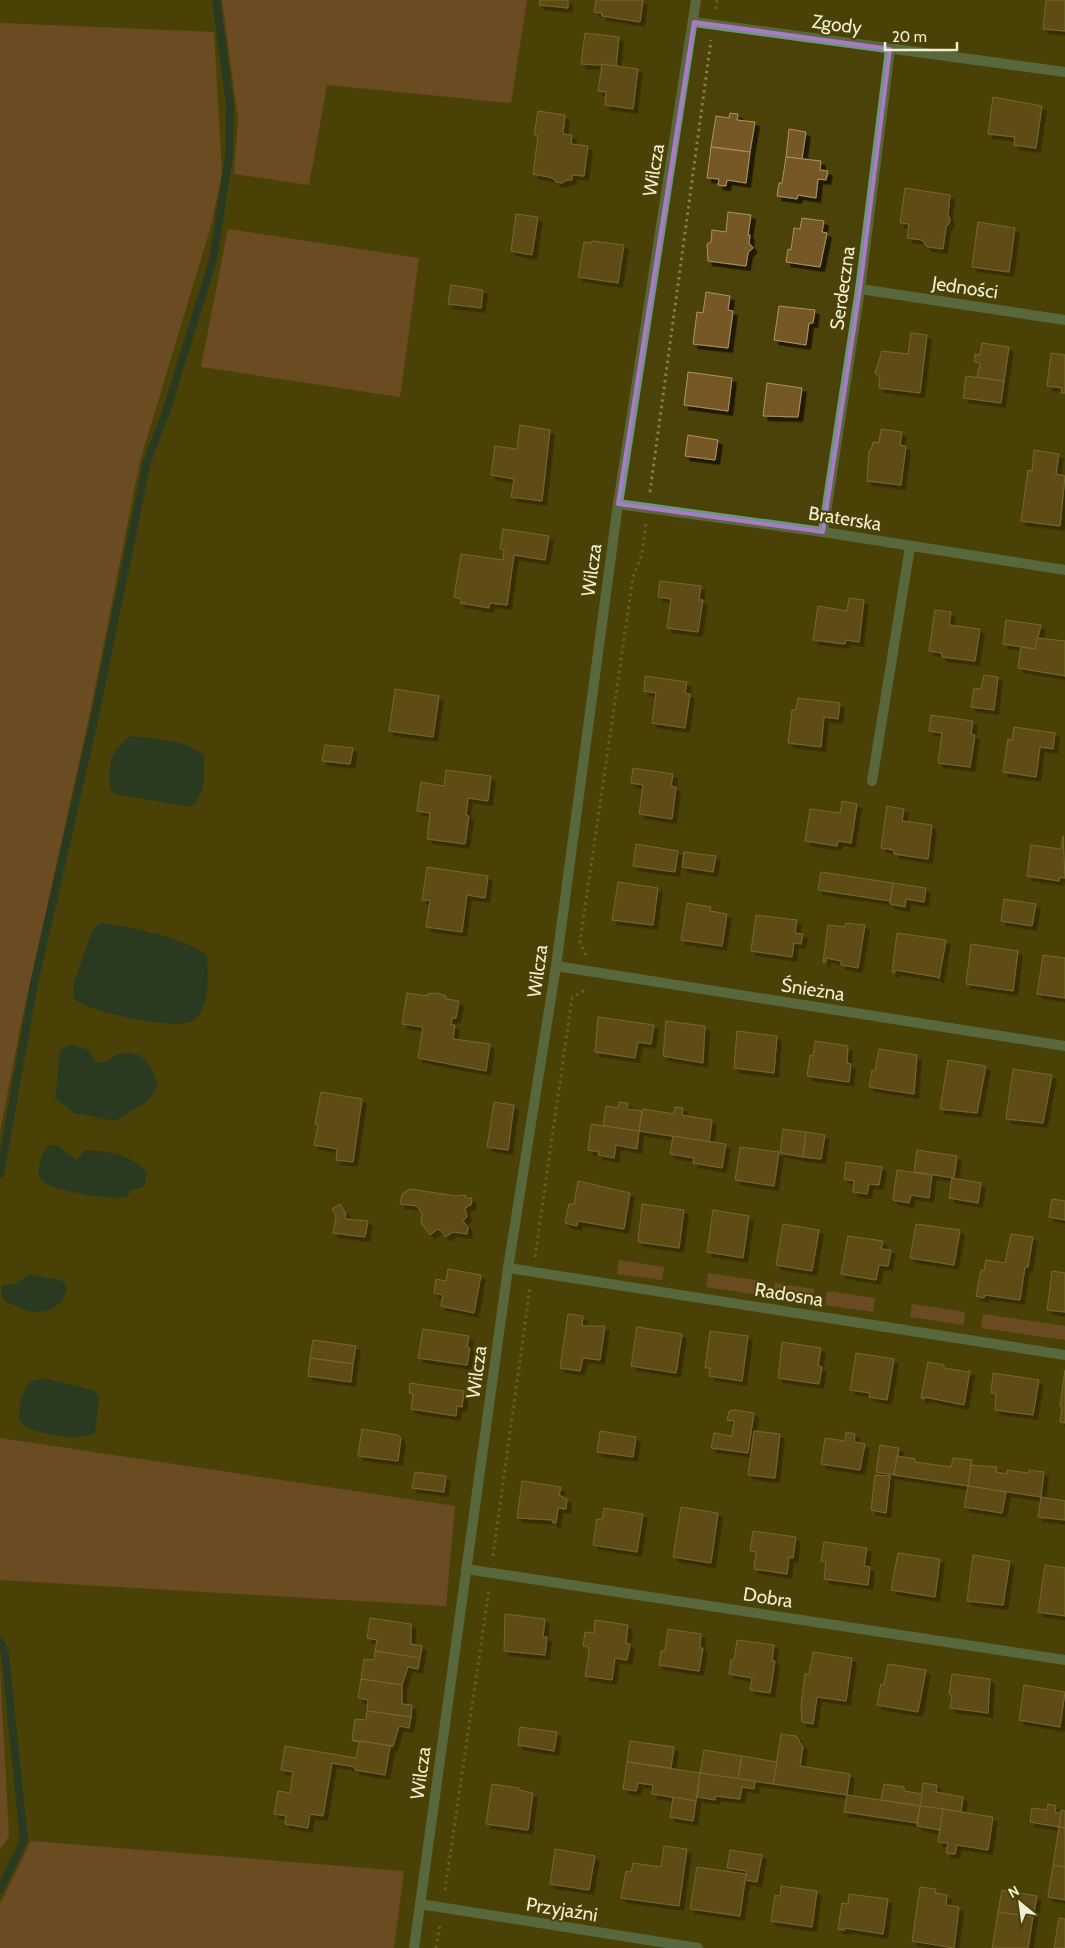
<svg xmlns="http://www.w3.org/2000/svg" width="1065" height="1948" font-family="Cabin,sans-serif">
  <defs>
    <filter id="shadow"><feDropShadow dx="4.5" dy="4.5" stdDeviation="0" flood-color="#0009"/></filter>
  </defs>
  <rect width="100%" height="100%" fill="#4a4208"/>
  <g fill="#915844">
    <path d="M222,0H527L511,103L327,85L309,185L234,174L238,119Z"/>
    <path d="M0,23L214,32L222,173L211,226L140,461L91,708L21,1024L0,1132Z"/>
    <path d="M228,229L419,258L400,397L201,367Z"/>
    <path d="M619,1260L664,1267L662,1280L617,1274Z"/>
    <path d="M708,1273L761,1281L759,1295L706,1287Z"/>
    <path d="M775,1283L814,1289L812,1303L773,1297Z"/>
    <path d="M827,1291L875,1298L873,1312L825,1305Z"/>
    <path d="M912,1304L965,1312L964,1325L910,1317Z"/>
    <path d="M983,1314L1065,1326V1340L981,1328Z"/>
    <path d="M0,1438L455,1506L446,1606L0,1580Z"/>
    <path d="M0,1669L9,1836L0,1849Z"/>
    <path d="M31,1841L404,1871L394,1948H0V1904Z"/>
  </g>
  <g fill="#03323e">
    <path d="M130,736C154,739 184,739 204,755C204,774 207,793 191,807L115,794L110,789C109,763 109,752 130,736Z"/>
    <path d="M102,923C128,927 189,938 207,956C208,975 211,1010 192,1021C176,1031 89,1012 74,999L73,985L91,934L94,927Z"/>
    <path d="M69,1044L89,1050L95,1062L100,1063C108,1061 114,1055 122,1053C144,1049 153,1068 158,1086L149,1100L115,1121L74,1113L55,1098L60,1051Z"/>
    <path d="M49,1145H57L77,1160L85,1150C108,1151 133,1155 147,1173L144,1187L132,1190L126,1198C111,1199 47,1192 40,1178C37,1172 39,1168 40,1162C42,1155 44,1151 49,1145Z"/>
    <path d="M29,1274L63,1281L67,1287C64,1305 51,1313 32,1312C23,1311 14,1304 5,1302L1,1294L2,1285L16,1284Z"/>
    <path d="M44,1378L92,1390L99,1398L95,1433C79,1439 71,1437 54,1435C31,1431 11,1427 22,1398C24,1392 26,1386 30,1381Z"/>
  </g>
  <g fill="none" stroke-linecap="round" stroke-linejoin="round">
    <g stroke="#03323e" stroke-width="8">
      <path d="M0,1174L34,984L93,725L147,462L166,412L213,260L229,156L230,104L216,0"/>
      <path d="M0,1641L5,1653L24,1840L0,1890"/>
    </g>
  </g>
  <g fill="#755926" stroke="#ae9261" filter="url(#shadow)">
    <path d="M540,0H568V8L539,5Z"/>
    <path d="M596,0H643L640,22L602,16V13L594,12Z"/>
    <path d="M1046,0H1065V31L1043,29Z"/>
    <path d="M585,33L619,37L616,66L581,64Z"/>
    <path d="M602,64L638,69L633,109L605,105L606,92L598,91Z"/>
    <path d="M993,97L1042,106L1036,148L1014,145L1015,137L988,134Z"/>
    <path d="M538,111L565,115L563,134L572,135L571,144L588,146L584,176L572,175V180H567L562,183L556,182L553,178L533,174L538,136L534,135Z"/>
    <path d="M730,113L738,114L737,120L755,122L750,152L711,147L716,116L729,118Z"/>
    <path d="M789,129L806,132L802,159L786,157Z"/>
    <path d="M711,147L750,152L746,183L727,180L726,186L718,185L719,179L707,178Z"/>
    <path d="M786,157L821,161L820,170L828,171L826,180L818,179L816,198L798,195L797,199L777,196L779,183H782Z"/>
    <path d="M905,188L950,195L948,215L950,219L949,224L946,227L943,249L927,247L922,240L907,238L909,224L900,223Z"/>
    <path d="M728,212L751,215L748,235H750L749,243L753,248L748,253L746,266L708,261L707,244L711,242L712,230L726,232Z"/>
    <path d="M516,214L538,217L532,255L511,251Z"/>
    <path d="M802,218L824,221L822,232L827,233L820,267L786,262L788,249L791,250L794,228L800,229Z"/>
    <path d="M978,222L1015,228L1009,272L972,267Z"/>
    <path d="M592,241L624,245L618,283L578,277L584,242L591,243Z"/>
    <path d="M451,285L483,290L481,308L448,304Z"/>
    <path d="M706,292L730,296L728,310L733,311L728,348L693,344L697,312L703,313Z"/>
    <path d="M779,306L815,310L813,323H809L806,345L774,340Z"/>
    <path d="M911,333L927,335L920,393L879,388L880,377L875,373L882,351L908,354Z"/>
    <path d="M982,343L1009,347L1004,381L977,377L980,363L974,362L975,354L980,355Z"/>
    <path d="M1051,353L1065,355V393H1061L1062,388L1047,386Z"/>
    <path d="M688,372L732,378L728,411L684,405Z"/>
    <path d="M966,376L1004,381L1001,403L963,398Z"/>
    <path d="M767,383L802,388L798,417L763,416Z"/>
    <path d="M520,425L550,430L542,501L511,497L514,479L491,475L495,446L517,449Z"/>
    <path d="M881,429L902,432L900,445L906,446L901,485L867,481L869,450H871L873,442L879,443Z"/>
    <path d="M688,435L718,440L715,460L685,456Z"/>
    <path d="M1034,450L1059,454L1056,474L1065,476L1060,526L1021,521L1028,470L1032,471Z"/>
    <path d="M503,529L549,536L545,560L514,555L507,605L490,603L489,608L460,603L461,599L454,597L461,554L503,560L504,550L500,549Z"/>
    <path d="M660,581L701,586L699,600H703L698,632L667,628L671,599L658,597Z"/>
    <path d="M849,598L864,600L859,642L846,640L845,644L813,640L818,606L847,611Z"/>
    <path d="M935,610L951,612L949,625L980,629L975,661L942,657V653L929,651Z"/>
    <path d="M1006,620L1041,625L1035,649L1003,644Z"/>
    <path d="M1037,638L1065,641V676L1018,668L1021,647L1035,649Z"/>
    <path d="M984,675L998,677L994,710L971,707L974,688L981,689Z"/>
    <path d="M645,676L687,682L685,693L690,694L685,728L652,723L656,693L644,691Z"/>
    <path d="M395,689L439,696L433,737L389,731Z"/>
    <path d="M798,698L840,703L838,719L824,717L821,747L788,743L792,710H796Z"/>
    <path d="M931,715L973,721L971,734L975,735L970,767L938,763L942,733L929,731Z"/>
    <path d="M1014,727L1055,733L1053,749L1040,747L1036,777L1003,772L1008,739L1012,740Z"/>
    <path d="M325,745L353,748L350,764L322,761Z"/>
    <path d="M633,768L673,774L671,786L676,787L672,819L639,814L643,785L631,783Z"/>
    <path d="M446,770L491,776L488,801L468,798L466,815L469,816L465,844L427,839L430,813L417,811L421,782L444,786Z"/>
    <path d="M842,801L857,804L851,843L838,841L837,846L805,841L810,809L840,813Z"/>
    <path d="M887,806L904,809L902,821L932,825L928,859L894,854V850L881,848Z"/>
    <path d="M1063,836L1065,878L1060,877L1059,881L1027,876L1031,845L1061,849Z"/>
    <path d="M636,844L678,851L675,872L633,866Z"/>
    <path d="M684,852L716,856L713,872L682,867Z"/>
    <path d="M427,867L488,876L485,898L467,895L462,932L426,927L430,900H422Z"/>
    <path d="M821,872L893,883L890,901L818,890Z"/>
    <path d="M618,882L658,888L653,925L612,920Z"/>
    <path d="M893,883L926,888L924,902L906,899L905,907L890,904Z"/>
    <path d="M1004,899L1036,904L1032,926L1001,921Z"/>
    <path d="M687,903L711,907L710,911L727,914L722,946L681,940Z"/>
    <path d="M756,915L797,920L795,933L803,934L801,944L794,943L792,957L751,951Z"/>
    <path d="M846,923L865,925L858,968L841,965V961L826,958L825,963L823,962L828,925L845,927Z"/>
    <path d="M897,933L946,940L939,979L937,977L895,970L894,973L892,972Z"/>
    <path d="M971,944L1018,951L1013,991L966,984Z"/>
    <path d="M1043,955L1065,958V998L1037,994Z"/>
    <path d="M407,993L427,996V994L437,993L446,996V999L459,1001L456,1018H452L451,1025H455L453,1039L490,1044L486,1071L418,1058L423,1027L402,1024Z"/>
    <path d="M598,1017L654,1025L651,1044L638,1042L635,1058L595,1052Z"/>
    <path d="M666,1021L705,1026L703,1063L663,1056Z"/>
    <path d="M737,1031L777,1036L774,1073L734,1068Z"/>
    <path d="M815,1041L848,1046L847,1063L851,1064L849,1082L807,1076L810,1055L813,1056Z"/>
    <path d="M879,1049L917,1055L914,1094L869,1087L872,1070L875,1071Z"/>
    <path d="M948,1060L986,1066L977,1113L940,1109Z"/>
    <path d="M1013,1069L1052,1075L1043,1123L1006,1119Z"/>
    <path d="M321,1092L362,1099L353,1162L336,1160L337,1149L314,1145L318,1125L315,1124Z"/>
    <path d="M494,1102L514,1105L508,1150L487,1147Z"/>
    <path d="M619,1102L628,1103L627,1109L642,1111L639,1131L603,1126L606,1106L618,1108Z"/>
    <path d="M675,1107L683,1108L682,1115L712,1120L709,1142L639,1131L643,1109L674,1114Z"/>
    <path d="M591,1124L639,1131L637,1149L616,1145L614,1158L598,1155L599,1152L588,1150Z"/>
    <path d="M783,1129L806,1132L803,1157L780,1153Z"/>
    <path d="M806,1132L825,1135L821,1159L803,1157Z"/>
    <path d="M673,1136L726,1144L722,1168L693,1163L694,1158L670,1154Z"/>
    <path d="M740,1147L779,1152L774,1186L735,1180Z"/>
    <path d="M917,1150L957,1156L954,1178L914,1172Z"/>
    <path d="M846,1162L882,1167L879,1185L869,1184L867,1194L853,1192L854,1181L844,1179Z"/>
    <path d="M897,1170L932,1175L929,1198L911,1195L909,1203L893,1200Z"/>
    <path d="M952,1178L981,1183L978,1203L949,1198Z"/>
    <path d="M578,1181L630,1193L624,1229L578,1221L577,1226L565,1223L569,1204H574Z"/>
    <path d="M410,1189L456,1196L465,1195L466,1198H472L471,1205L465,1208L467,1217L463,1221L468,1227L467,1234L453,1232L446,1237L438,1229L430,1235L421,1223L422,1214L417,1206L400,1204L402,1194Z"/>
    <path d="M1052,1199L1065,1201V1220L1049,1217Z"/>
    <path d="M340,1204L346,1213L345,1219L368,1221L365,1237L333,1233L336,1216L332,1209Z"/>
    <path d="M642,1204L684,1210L679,1248L638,1242Z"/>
    <path d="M713,1210L749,1216L743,1258L707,1252Z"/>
    <path d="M783,1224L819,1230L812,1271L776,1265Z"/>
    <path d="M916,1224L960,1230L954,1265L910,1258Z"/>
    <path d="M1011,1234L1033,1237L1028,1267H1025L1020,1300L985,1295L984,1298L976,1296L981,1270H984L986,1260L1005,1263Z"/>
    <path d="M848,1236L883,1241L881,1249L891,1250L888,1266L879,1265L876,1280L841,1274Z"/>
    <path d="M448,1269L481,1275L474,1313L441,1306L443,1295L434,1293L436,1279L446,1281Z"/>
    <path d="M1052,1271L1065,1273V1312L1047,1310Z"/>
    <path d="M568,1314L583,1316L582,1326H605L600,1360L583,1358L580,1371L560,1368Z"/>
    <path d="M637,1327L682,1334L676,1373L631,1366Z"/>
    <path d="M423,1329L469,1336L467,1347L470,1348L467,1365L418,1358Z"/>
    <path d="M710,1331L748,1336L742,1381L709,1376L710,1368H705Z"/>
    <path d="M313,1340L356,1346L353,1364L310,1358Z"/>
    <path d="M782,1342L821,1348L818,1366L822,1367L819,1384L778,1378Z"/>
    <path d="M856,1353L894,1359L887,1400L869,1397L870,1393L850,1390Z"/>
    <path d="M310,1358L353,1364L351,1382L308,1376Z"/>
    <path d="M928,1362L944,1365V1368L968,1372L970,1370L964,1405L924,1397V1399L921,1398Z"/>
    <path d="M1065,1370V1423L1060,1422L1062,1406H1060Z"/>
    <path d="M993,1373L1039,1380L1033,1415L995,1410L996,1394L991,1393Z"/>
    <path d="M410,1383L464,1391L462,1407L457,1406L456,1416L411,1409L413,1394L409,1393Z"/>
    <path d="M736,1410L754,1413L748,1453L711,1448L714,1433L732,1436L734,1421L727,1420L729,1411Z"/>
    <path d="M362,1429L398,1435L401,1438L398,1461L358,1456Z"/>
    <path d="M600,1431L636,1437L633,1457L597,1452Z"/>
    <path d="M754,1431L780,1434L775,1478L748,1475Z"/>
    <path d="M846,1432L855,1434L854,1442L865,1444L860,1470L821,1464L825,1438L845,1441Z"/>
    <path d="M880,1445L899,1448L894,1475L876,1472Z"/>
    <path d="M897,1456L915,1459V1462L951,1467L953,1458L972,1460L968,1486L894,1475Z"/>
    <path d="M971,1465L997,1467L996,1472L1007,1474V1470L1028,1473L1029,1470L1044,1472L1041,1497L968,1486Z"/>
    <path d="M415,1472L446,1476L444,1492L412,1488Z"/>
    <path d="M875,1475L890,1476L886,1513L871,1510Z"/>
    <path d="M522,1481L561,1487L559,1495L567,1499L566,1509L558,1508L556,1523H553V1520L517,1518Z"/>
    <path d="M968,1486L1006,1492L1002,1513L964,1507Z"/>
    <path d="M1041,1497L1065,1501V1520L1038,1517Z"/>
    <path d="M681,1507L718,1513L711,1563L673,1557Z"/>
    <path d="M604,1508L643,1514L637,1552L593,1545L597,1519L602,1520Z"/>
    <path d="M753,1531L796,1537L793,1558L789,1557L787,1574L754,1569L756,1552L750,1551Z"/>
    <path d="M824,1542L867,1548L864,1566L870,1567L868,1585L824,1579L826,1562L821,1561Z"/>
    <path d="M898,1553L940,1559L935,1597L891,1590Z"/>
    <path d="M973,1555L1010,1561L1003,1605L967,1601Z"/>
    <path d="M1045,1565L1065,1568V1616L1038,1612Z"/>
    <path d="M505,1614L545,1619L543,1637H547L545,1655L504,1651Z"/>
    <path d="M370,1618L411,1624V1644L422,1646L420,1658L375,1651L377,1640L367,1638Z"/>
    <path d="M595,1620L628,1625L626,1643L630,1644L627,1660L615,1658L612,1680L585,1676L589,1654L588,1647L583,1646L585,1632L594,1633Z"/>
    <path d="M668,1629L701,1634L700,1648H703L699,1671L659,1665L661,1651H665Z"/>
    <path d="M737,1640L774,1645L772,1661H775L770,1693L750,1690L752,1678L729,1674L731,1660H734Z"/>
    <path d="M375,1651L420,1658L418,1669L408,1667L402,1685L361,1679L364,1659L374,1660Z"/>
    <path d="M813,1652L852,1658L846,1701L817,1697L813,1724L802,1722L801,1706L805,1674H809Z"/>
    <path d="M888,1664L926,1670L918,1712L877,1705L881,1684L884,1685Z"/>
    <path d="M952,1674L990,1679L988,1713L950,1708L952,1695L949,1694Z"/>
    <path d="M361,1679L402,1685V1704L412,1705L411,1717L367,1711L368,1700L358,1698Z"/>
    <path d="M1024,1685L1065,1692L1060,1727L1019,1720Z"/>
    <path d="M367,1711L411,1717L409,1728L399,1726L393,1746L352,1740L355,1719L366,1720Z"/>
    <path d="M520,1727L557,1732L554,1751L518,1745Z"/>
    <path d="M781,1734L796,1736L803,1747L800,1766L850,1774L847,1795L773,1784Z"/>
    <path d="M352,1740L393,1746L390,1747L385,1775L355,1770V1767L332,1763L323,1816L310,1814L308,1828L285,1824L286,1816L274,1814L278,1791L290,1793L293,1772L281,1770L285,1746L356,1758L359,1743Z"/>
    <path d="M630,1741L674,1747L671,1768L627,1762Z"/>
    <path d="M704,1750L742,1756L738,1779L700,1773Z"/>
    <path d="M742,1756L777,1762L773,1784L738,1779Z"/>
    <path d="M627,1762L700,1773L696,1801L652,1794L653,1785L638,1783L636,1791L623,1789Z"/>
    <path d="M700,1773L755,1781L754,1789L742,1787L740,1799L716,1796L715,1800L697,1797Z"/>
    <path d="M923,1783L937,1785L936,1792L963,1797L961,1812L920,1806Z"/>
    <path d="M492,1784L519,1788V1790L533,1793L528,1830L486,1824Z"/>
    <path d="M884,1784L904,1787V1791L922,1794L920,1806L881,1800Z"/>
    <path d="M847,1795L920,1806L917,1823L844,1812Z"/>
    <path d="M673,1797L696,1801L693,1821L670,1817Z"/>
    <path d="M1048,1804L1056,1806L1055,1812L1061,1813L1059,1827L1030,1822L1032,1808L1047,1810Z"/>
    <path d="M920,1806L943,1809L940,1830L917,1826Z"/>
    <path d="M943,1809L993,1817L988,1850L957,1845L955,1854L946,1853L948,1843L938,1842Z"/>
    <path d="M1061,1810L1065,1811V1828L1059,1827Z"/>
    <path d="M1059,1827L1065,1828V1867L1053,1865Z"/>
    <path d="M664,1846L687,1849L679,1906L621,1898L626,1871L631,1872L633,1863L661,1867Z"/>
    <path d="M555,1849L595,1856L589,1890L550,1884Z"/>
    <path d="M730,1850L762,1855L757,1882L745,1880L747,1871L727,1868Z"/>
    <path d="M1053,1865L1065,1867V1900L1048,1897Z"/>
    <path d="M697,1867L746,1874L740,1916L690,1909Z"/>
    <path d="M781,1886L817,1891L812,1927L771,1921L775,1895L780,1896Z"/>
    <path d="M920,1887L936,1889L935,1893L947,1895L946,1905L959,1907L954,1948L912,1941Z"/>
    <path d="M1002,1890L1037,1896L1033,1917L998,1912Z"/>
    <path d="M849,1894L888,1899L883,1934L845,1928V1930L838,1929L842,1903L848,1904Z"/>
    <path d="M998,1912L1033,1917L1028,1948H992Z"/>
    <path d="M1059,1918L1065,1919V1948H1054Z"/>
  </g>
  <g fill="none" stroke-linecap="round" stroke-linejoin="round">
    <g stroke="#857e4e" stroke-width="3" stroke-dasharray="2.5 4" stroke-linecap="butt">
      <path d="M716,9L717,0"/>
      <path d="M650,492L711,40"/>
      <path d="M586,955L580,942L633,577L642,554L646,523"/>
      <path d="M535,1257L572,998L584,990V987"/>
      <path d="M493,1556L530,1288"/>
      <path d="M445,1890L489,1590"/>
      <path d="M436,1948L440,1924"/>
    </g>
    <g stroke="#6c967f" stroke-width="10">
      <path d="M694,22L1065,72"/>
      <path d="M860,289L1065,320"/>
      <path d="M618,504L823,532L1065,570"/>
      <path d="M823,532L860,289L890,49"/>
      <path d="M872,781L910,547"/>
      <path d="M556,966L1065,1046"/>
      <path d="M508,1268L1065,1355"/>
      <path d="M466,1569L1065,1660"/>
      <path d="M420,1904L698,1948"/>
      <path d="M414,1948L508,1268L556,966L618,504L696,0"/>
    </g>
  </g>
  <path d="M0 0H1065V1948H0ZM694,22L890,49L860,289L823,532L618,504Z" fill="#4a4208" fill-opacity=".55" fill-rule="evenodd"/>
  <path fill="none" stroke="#ab7ac7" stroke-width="4" stroke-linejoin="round" d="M694,22L890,49L860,289L823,532L618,504Z"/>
  <g text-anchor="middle" stroke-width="4" stroke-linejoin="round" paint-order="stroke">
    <g font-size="19" fill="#f2eed2" stroke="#4a4208">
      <text transform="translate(837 24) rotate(8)" y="7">Zgody</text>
      <text transform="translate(653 170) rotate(-81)" y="7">Wilcza</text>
      <text transform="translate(965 287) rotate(8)" y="7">Jedności</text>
      <text transform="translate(842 288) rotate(-82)" y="7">Serdeczna</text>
      <text transform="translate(845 518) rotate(9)" y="7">Braterska</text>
      <text transform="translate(591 570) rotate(-82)" y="7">Wilcza</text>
      <text transform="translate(537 971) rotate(-82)" y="7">Wilcza</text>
      <text transform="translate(813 989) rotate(9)" y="7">Śnieżna</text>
      <text transform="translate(789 1294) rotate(9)" y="7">Radosna</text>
      <text transform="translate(476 1372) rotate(-82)" y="7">Wilcza</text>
      <text transform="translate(768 1597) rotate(9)" y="7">Dobra</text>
      <text transform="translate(420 1773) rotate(-82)" y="7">Wilcza</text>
      <text transform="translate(562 1909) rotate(9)" y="7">Przyjaźni</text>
    </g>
  </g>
  <g transform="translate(1020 1903) rotate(331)" stroke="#4a4208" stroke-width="4" paint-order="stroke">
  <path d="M0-4L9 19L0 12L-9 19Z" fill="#f2eed2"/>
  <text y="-8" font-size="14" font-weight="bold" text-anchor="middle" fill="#f2eed2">N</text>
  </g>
  <path d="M885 42v8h72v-8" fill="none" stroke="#f2eed2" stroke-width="2.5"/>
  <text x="892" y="42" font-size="15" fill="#f2eed2" stroke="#4a4208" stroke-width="4" paint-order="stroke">20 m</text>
</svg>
